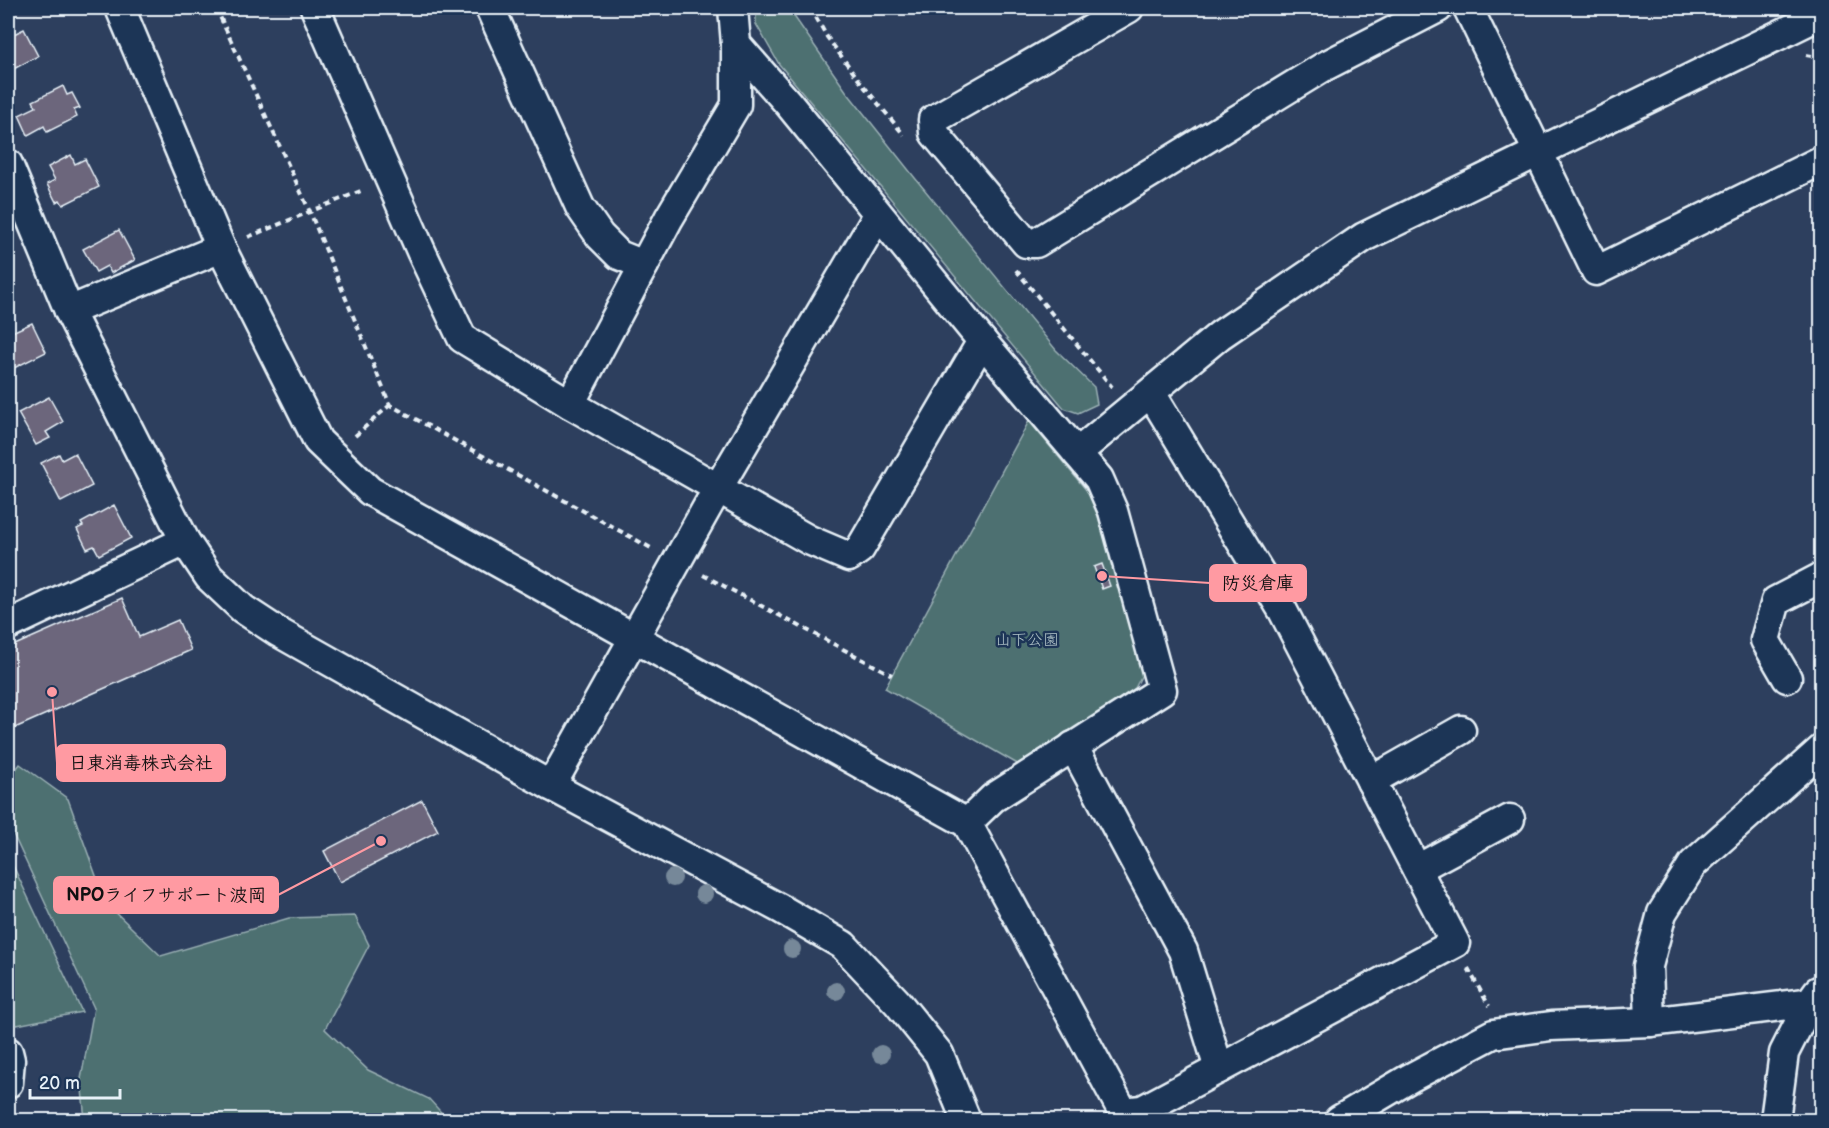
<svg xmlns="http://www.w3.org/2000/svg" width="1829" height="1128" font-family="'Balsamiq Sans','Klee One',sans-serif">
  <rect width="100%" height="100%" fill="#2d3f5e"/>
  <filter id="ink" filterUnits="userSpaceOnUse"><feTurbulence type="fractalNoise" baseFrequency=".0167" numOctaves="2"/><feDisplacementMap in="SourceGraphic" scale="12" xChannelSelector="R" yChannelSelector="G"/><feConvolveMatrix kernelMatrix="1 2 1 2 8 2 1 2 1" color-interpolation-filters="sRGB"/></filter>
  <g filter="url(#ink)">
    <g fill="#4d6f71" stroke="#9ab0b4" stroke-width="1.5">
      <path d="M756,8H791V12L846,91L915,178L1056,350L1094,387L1097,404L1078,413L1064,408L779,64L756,24Z"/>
      <path d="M1029,421L1092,497L1145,669L1135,688L1021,766L885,688Z"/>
      <path d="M20,764L68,799L106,903L161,956L289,918L355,916L369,945L325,1029L368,1070L429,1099L448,1120H85L81,1079L94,1008L8,823V780Z"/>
      <path d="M8,855L82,1012L17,1025L8,1024Z"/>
    </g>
    <g fill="#6c667c" stroke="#e8f1f8" stroke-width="1.5">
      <path d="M10,27L14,34L24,29L38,56L8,72V28Z"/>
      <path d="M63,86L67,95L72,93L80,108L74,110L77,117L47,132L44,126L28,135L19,115L36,107L33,101Z"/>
      <path d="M71,155L75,164L85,159L99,187L63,205L60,200L56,202L47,184L55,180L48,167Z"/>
      <path d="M119,230L135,260L111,273L107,266L96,272L83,249Z"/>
      <path d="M32,323L46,352L12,369L8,361V327L10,333Z"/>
      <path d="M49,397L63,422L46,432L50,438L36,445L18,413Z"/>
      <path d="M75,453L92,486L61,502L41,463L59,454L62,460Z"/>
      <path d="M114,505L131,538L99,555L94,546L87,549L77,529L83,526L81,523Z"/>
      <path d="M1102,564L1110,586L1102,589L1094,567Z"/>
      <path d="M122,598L139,637L178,620L191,650L8,731L9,652L8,648Z"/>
      <path d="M422,800L438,831L340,882L324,851Z"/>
    </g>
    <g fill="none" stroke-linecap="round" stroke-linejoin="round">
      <defs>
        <g id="minor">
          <path d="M120,8L221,248L318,441L370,491L967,823L1123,1112L1142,1110L1455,943L1283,611L1151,393"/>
          <path d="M315,8L421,251L462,338L570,404L809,540L849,557L860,549L982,341"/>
          <path d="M490,8L580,207L600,236L619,255L644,265"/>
          <path d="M1129,8L933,120L934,133L1026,243H1036L1325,66L1438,8"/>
          <path d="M1468,8L1596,271L1822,160"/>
          <path d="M736,44L788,103L982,341L1099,479L1113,511L1162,690L993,798L967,823"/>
          <path d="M8,164L69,311L185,541L209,577L243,609L278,632L551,786L781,909L843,945L897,1002L939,1054L966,1120"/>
          <path d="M69,311L221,248"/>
          <path d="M570,404L669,218L736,105V44L733,8"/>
          <path d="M1077,453L1220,335L1364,237L1822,14"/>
          <path d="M8,625L185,541"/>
          <path d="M1787,678L1765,640L1776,601L1822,577"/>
          <path d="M1073,746L1183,951L1219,1069"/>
          <path d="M1371,781L1461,730"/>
          <path d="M551,786L718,488L878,215"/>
          <path d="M1417,869L1510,819"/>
          <path d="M1650,1022L1648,966L1662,913L1693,864L1822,749"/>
          <path d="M8,1052L10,1060L8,1083"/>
          <path d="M1339,1120L1410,1078L1493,1034L1551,1026L1650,1022L1822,1001"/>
          <path d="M1775,1120L1784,1053L1810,1002L1818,991"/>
        </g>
      </defs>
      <use href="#minor" stroke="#e8f1f8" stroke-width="33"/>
      <g stroke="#e8f1f8" stroke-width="4" stroke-dasharray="6 4.5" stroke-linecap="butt">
        <path d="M216,8L310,212L390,405L651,548"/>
        <path d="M811,8L827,37L862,84L904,135"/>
        <path d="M1806,55L1817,57"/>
        <path d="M8,125L13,137"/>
        <path d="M248,237L363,190"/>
        <path d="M1016,270L1112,387"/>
        <path d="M355,436L390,405"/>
        <path d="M703,575L892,675"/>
        <path d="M1468,968L1489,1006"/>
      </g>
      <use href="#minor" stroke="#1d3557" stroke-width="28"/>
    </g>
    <g fill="#768899">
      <circle cx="673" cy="878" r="9"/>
      <circle cx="704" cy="894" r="9"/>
      <circle cx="792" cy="949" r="9"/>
      <circle cx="836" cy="991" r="9"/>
      <circle cx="881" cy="1054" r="9"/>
    </g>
  </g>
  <g text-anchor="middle" stroke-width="5" stroke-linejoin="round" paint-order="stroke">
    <g font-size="16" fill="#b2c4c9" stroke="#1d3557">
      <text x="1027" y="645">山下公園</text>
    </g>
  </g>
  <path fill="none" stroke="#ff9aa2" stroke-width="2" d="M1102 576L1210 583M52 692L57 763M381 841L278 895"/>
  <g fill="#ff9aa2" stroke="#1d3557" stroke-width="2">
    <circle cx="1102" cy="576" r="6"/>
    <circle cx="52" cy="692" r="6"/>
    <circle cx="381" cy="841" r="6"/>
  </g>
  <g fill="#ff9aa2" stroke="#ff9aa2" stroke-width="2">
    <rect x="1210" y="565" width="96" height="36" rx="6"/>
    <rect x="57" y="745" width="168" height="36" rx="6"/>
    <rect x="54" y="877" width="224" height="36" rx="6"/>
  </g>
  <g font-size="18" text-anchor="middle" font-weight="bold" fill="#111">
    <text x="1258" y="589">防災倉庫</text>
    <text x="141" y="769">日東消毒株式会社</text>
    <text x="166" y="901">NPOライフサポート波岡</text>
  </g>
  <rect width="1829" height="1128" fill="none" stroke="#1d3557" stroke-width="30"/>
  <rect x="15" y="15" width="1799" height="1098" fill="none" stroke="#e8f1f8" stroke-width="2" filter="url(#ink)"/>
  <path d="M30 1089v9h90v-9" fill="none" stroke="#e8f1f8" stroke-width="3"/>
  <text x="39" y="1089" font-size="18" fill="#e8f1f8" stroke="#1d3557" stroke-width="4.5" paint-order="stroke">20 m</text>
</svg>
